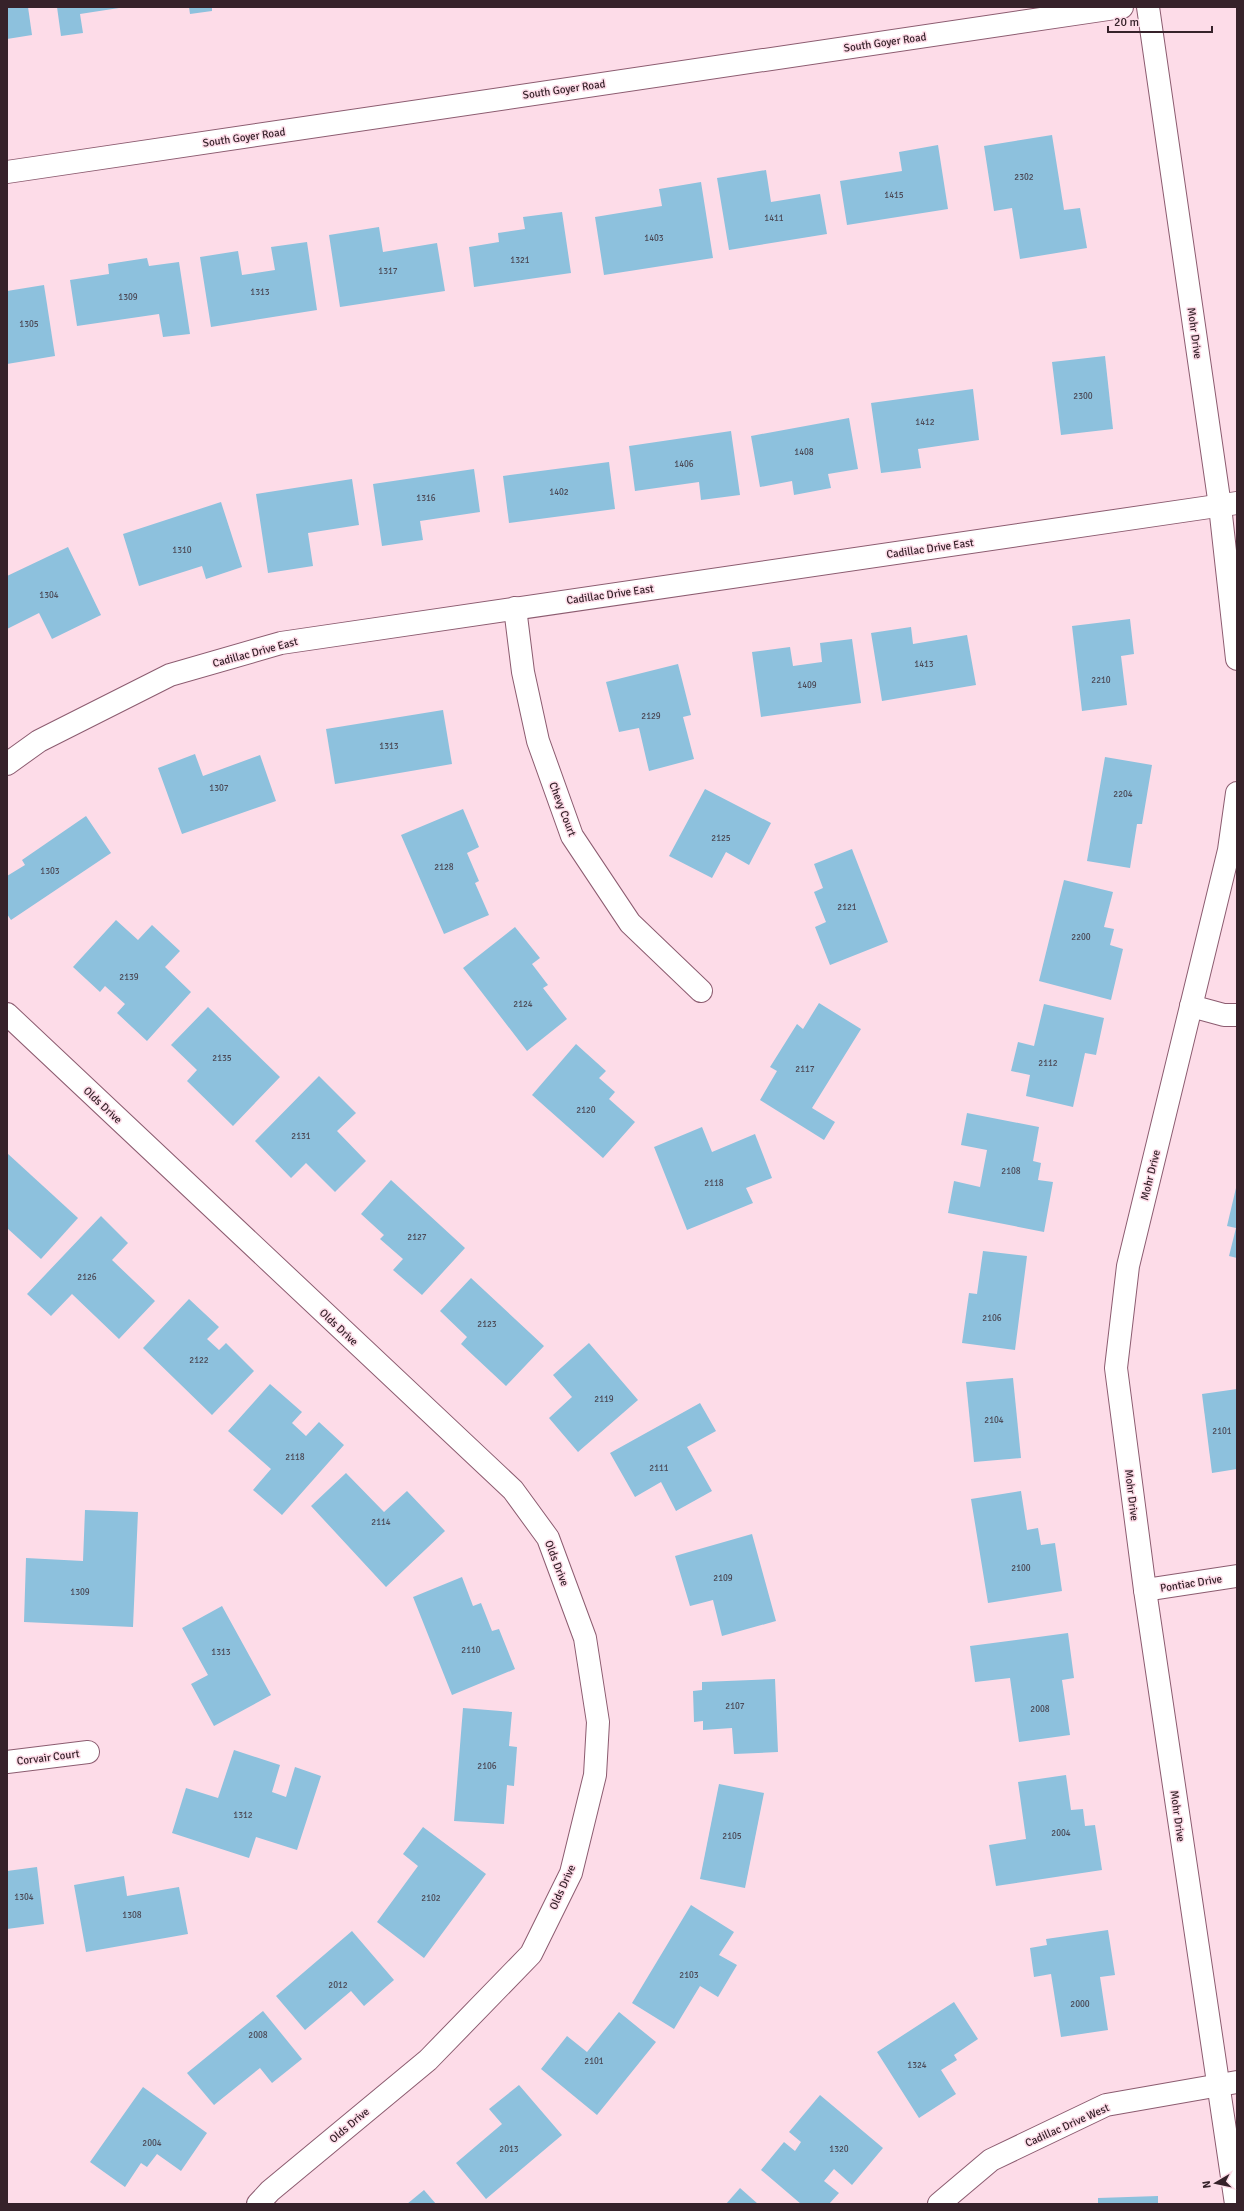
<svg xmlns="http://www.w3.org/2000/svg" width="1244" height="2211" font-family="Signika,sans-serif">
  <rect width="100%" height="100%" fill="#fddce8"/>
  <g fill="#8dc1dd">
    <path d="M7,7H28L32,35L7,39Z"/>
    <path d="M57,7H118L119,8L80,14L83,33L61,36Z"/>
    <path d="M189,7H212V11L190,14Z"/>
    <path d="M1052,135L1064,210L1080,208L1087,248L1020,259L1012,208L994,211L984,146Z"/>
    <path d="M938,145L948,209L847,225L840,181L902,171L899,152Z"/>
    <path d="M766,170L771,202L820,194L827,234L729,250L717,178Z"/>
    <path d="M701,182L713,258L604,275L595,217L662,206L659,189Z"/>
    <path d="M562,212L571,273L474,287L469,247L499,242L498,233L525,229L523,217Z"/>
    <path d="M379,227L383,252L437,243L445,291L340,307L329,235Z"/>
    <path d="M307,242L317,310L211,327L200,257L238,251L242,275L275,270L271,247Z"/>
    <path d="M147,258L149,266L179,262L190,334L163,337L159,314L77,326L70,280L109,274L108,264Z"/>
    <path d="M44,285L55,356L7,364V291Z"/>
    <path d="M1105,356L1113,429L1061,435L1052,362Z"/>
    <path d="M973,389L979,440L918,449L921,468L881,473L871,403Z"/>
    <path d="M849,418L858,469L828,474L831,488L794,495L792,481L760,487L751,436Z"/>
    <path d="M731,431L740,495L701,500L699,482L635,491L629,446Z"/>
    <path d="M609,462L615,509L509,523L503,476Z"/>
    <path d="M474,469L480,512L420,521L423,540L382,546L373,484Z"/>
    <path d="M352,479L359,525L308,533L313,566L268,573L256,494Z"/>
    <path d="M221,502L242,567L206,579L202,566L139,586L123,534Z"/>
    <path d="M68,547L101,615L52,639L39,613L7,629V576Z"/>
    <path d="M1130,619L1134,654L1121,656L1127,705L1082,711L1072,626Z"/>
    <path d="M911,627L913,644L967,635L976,685L882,701L871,633Z"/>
    <path d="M852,639L861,703L761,717L752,652L790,647L793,666L822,662L820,643Z"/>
    <path d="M678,664L691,715L683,717L694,759L649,771L639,728L619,732L606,682Z"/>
    <path d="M443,710L452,764L335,784L326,729Z"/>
    <path d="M195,754L203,776L260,755L276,801L182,834L158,768Z"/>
    <path d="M1105,757L1152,765L1142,824H1137L1130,868L1087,861Z"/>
    <path d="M705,789L771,823L749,865L726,852L712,878L669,856Z"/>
    <path d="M463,809L479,847L467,853L479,881L475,883L489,915L444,934L401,835Z"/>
    <path d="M86,816L111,853L11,920L7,914V876L25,865L22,860Z"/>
    <path d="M852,849L888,942L830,965L815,927L826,922L814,892L823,888L814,864Z"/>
    <path d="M1064,880L1113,892L1104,927L1114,929L1110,945L1123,949L1111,1000L1039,981Z"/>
    <path d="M116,920L138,940L152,925L180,951L165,967L191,992L147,1041L117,1013L125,1004L105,986L100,992L73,967Z"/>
    <path d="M515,927L540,958L532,964L548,985L543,988L567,1019L527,1051L463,968Z"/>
    <path d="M819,1003L861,1029L812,1108L835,1122L824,1140L760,1100L777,1071L770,1067L797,1024L803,1029Z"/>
    <path d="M1044,1004L1104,1018L1096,1055L1085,1053L1073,1107L1026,1096L1030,1075L1011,1071L1018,1042L1034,1046Z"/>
    <path d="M208,1007L280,1077L233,1126L187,1081L197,1070L171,1045Z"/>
    <path d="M576,1044L606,1071L599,1078L615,1092L609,1099L635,1122L603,1158L532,1095Z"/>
    <path d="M319,1076L356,1113L337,1131L366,1161L335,1192L306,1163L291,1178L255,1141Z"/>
    <path d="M967,1113L1039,1127L1033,1161L1041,1163L1038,1180L1053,1182L1044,1232L948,1213L954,1181L980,1187L987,1150L961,1145Z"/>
    <path d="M702,1127L712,1152L755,1134L772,1178L746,1188L753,1203L687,1230L654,1147Z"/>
    <path d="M7,1153L78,1218L41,1259L7,1228Z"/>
    <path d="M391,1180L465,1248L422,1295L393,1270L403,1259L380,1239L384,1235L361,1214Z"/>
    <path d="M1236,1188H1237V1258L1229,1256L1236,1228L1227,1226Z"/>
    <path d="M101,1216L128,1243L112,1260L155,1301L119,1339L72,1294L51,1316L27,1294Z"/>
    <path d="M983,1251L1027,1256L1015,1350L962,1343L969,1293L977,1294Z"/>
    <path d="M471,1278L544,1346L506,1386L461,1344L467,1337L440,1311Z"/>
    <path d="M189,1299L219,1327L207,1339L219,1350L226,1343L254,1371L212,1415L143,1348Z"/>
    <path d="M589,1343L638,1400L578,1452L549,1418L572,1397L553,1375Z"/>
    <path d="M1013,1378L1021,1458L974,1462L966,1382Z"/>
    <path d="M270,1384L302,1412L292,1423L306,1436L319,1422L344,1445L282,1515L253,1490L271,1469L228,1431Z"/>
    <path d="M1237,1389V1469L1212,1473L1202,1394Z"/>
    <path d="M700,1403L716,1431L687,1447L712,1491L676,1511L661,1482L635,1497L610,1453Z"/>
    <path d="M346,1473L384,1512L407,1491L445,1531L386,1587L311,1506Z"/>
    <path d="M1021,1491L1027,1530L1038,1528L1041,1545L1055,1543L1062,1591L988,1603L971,1499Z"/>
    <path d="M85,1510L138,1512L133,1627L24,1622L26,1558L83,1561Z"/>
    <path d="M752,1534L776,1621L722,1636L713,1600L690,1606L675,1556Z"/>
    <path d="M462,1577L473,1606L481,1603L492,1631L499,1629L515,1669L452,1695L413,1597Z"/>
    <path d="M222,1606L271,1695L214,1726L191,1684L208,1675L182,1628Z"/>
    <path d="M1068,1633L1074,1678L1062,1680L1070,1735L1019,1742L1010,1678L975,1682L970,1646Z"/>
    <path d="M775,1679L778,1752L734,1754L732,1728L703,1730V1721L694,1722L693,1691L702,1690V1682Z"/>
    <path d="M463,1708L512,1712L509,1746L517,1747L514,1786L507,1785L504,1824L454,1821Z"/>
    <path d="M234,1750L280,1765L272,1792L286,1797L295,1767L321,1776L297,1850L256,1837L249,1858L172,1833L186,1788L218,1798Z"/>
    <path d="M1066,1775L1071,1810L1083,1809L1085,1826L1095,1825L1102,1870L996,1886L989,1845L1026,1839L1018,1782Z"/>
    <path d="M719,1784L764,1793L745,1888L700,1879Z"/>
    <path d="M423,1827L486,1874L424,1958L377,1922L418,1866L403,1854Z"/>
    <path d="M37,1867L44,1924L7,1929V1871Z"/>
    <path d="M124,1876L127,1896L179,1887L188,1934L86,1952L74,1885Z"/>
    <path d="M691,1905L734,1932L719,1955L737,1965L718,1997L700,1986L674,2029L632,2003Z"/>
    <path d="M1108,1930L1115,1975L1100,1977L1108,2030L1061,2037L1051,1974L1034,1977L1030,1948L1047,1945L1046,1939Z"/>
    <path d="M352,1931L394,1980L364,2006L351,1991L305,2030L276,1996Z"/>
    <path d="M954,2002L978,2039L954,2055L957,2060L941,2070L956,2094L919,2118L877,2052Z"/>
    <path d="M263,2011L302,2059L272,2083L260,2068L214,2105L187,2073Z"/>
    <path d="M619,2012L656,2042L597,2115L541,2069L567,2036L587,2052Z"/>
    <path d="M519,2085L562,2135L486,2199L456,2163L502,2124L489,2109Z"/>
    <path d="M143,2087L207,2133L181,2171L157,2154L147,2167L141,2163L125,2187L90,2162Z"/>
    <path d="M820,2095L883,2148L852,2185L834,2169L824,2181L839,2193L829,2204H801L761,2170L784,2142L795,2151L801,2142L789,2132Z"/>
    <path d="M740,2188L758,2204H726Z"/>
    <path d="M424,2190L436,2204H407Z"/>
    <path d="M1158,2196V2204H1098V2198Z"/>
  </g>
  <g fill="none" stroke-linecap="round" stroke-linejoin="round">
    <defs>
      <g id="street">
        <path d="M1148,7L1220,506L1237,659"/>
        <path d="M515,608L523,672L538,741L572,836L630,923L701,991"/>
        <path d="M7,764L39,741L170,675L281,643L1237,503"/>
        <path d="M1191,1006L1224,1015H1237"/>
        <path d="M7,1014L513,1490L548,1538L585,1638L598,1722L595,1775L571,1873L531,1954L428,2060L270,2191L258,2204"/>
        <path d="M1145,1590L1237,1576"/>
        <path d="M7,1762L88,1752"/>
        <path d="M939,2204L991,2160L1106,2105L1237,2082"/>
        <path d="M1236,2204L1145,1590L1116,1368L1128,1266L1229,850L1237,793"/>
      </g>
      <path id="secondary" d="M7,172L1122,7"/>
    </defs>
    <use href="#street" stroke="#8c5c70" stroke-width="24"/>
    <use href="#secondary" stroke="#8c5c70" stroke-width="24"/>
    <use href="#street" stroke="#fff" stroke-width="22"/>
    <use href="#secondary" stroke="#fff" stroke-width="22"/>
  </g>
  <g text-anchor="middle" stroke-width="3" stroke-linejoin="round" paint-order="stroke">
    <g font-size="9" fill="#4c4a57">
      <text x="1024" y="180">2302</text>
      <text x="894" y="198">1415</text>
      <text x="774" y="221">1411</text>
      <text x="654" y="241">1403</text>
      <text x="520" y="263">1321</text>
      <text x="388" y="274">1317</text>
      <text x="260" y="295">1313</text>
      <text x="128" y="300">1309</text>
      <text x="29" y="327">1305</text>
      <text x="1083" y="399">2300</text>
      <text x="925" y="425">1412</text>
      <text x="804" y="455">1408</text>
      <text x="684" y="467">1406</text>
      <text x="559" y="495">1402</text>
      <text x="426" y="501">1316</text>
      <text x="182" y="553">1310</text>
      <text x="49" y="598">1304</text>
      <text x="924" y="667">1413</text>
      <text x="1101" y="683">2210</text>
      <text x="807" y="688">1409</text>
      <text x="651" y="719">2129</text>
      <text x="389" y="749">1313</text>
      <text x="219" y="791">1307</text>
      <text x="1123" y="797">2204</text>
      <text x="721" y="841">2125</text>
      <text x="444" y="870">2128</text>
      <text x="50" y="874">1303</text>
      <text x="847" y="910">2121</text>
      <text x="1081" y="940">2200</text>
      <text x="129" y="980">2139</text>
      <text x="523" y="1007">2124</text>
      <text x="222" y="1061">2135</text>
      <text x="1048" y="1066">2112</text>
      <text x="805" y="1072">2117</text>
      <text x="586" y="1113">2120</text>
      <text x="301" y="1139">2131</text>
      <text x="1011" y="1174">2108</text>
      <text x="714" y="1186">2118</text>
      <text x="417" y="1240">2127</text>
      <text x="87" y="1280">2126</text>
      <text x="992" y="1321">2106</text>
      <text x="487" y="1327">2123</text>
      <text x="199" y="1363">2122</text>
      <text x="604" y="1402">2119</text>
      <text x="994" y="1423">2104</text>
      <text x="1222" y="1434">2101</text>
      <text x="295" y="1460">2118</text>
      <text x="659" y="1471">2111</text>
      <text x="381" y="1525">2114</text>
      <text x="1021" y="1571">2100</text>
      <text x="723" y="1581">2109</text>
      <text x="80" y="1595">1309</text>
      <text x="471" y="1653">2110</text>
      <text x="221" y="1655">1313</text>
      <text x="735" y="1709">2107</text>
      <text x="1040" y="1712">2008</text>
      <text x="487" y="1769">2106</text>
      <text x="243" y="1818">1312</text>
      <text x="1061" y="1836">2004</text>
      <text x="732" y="1839">2105</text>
      <text x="24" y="1900">1304</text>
      <text x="431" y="1901">2102</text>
      <text x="132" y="1918">1308</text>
      <text x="689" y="1978">2103</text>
      <text x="338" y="1988">2012</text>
      <text x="1080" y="2007">2000</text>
      <text x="258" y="2038">2008</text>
      <text x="594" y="2064">2101</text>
      <text x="917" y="2068">1324</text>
      <text x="152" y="2146">2004</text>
      <text x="509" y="2152">2013</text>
      <text x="839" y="2152">1320</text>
    </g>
    <g font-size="11" fill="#36222a" stroke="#fddce8">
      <text transform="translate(885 42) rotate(-8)" y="4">South Goyer Road</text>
      <text transform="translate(564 89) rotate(-8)" y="4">South Goyer Road</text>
      <text transform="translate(244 137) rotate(-8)" y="4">South Goyer Road</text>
      <text transform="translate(1195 333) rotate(82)" y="4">Mohr Drive</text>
      <text transform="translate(930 548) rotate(-8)" y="4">Cadillac Drive East</text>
      <text transform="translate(610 594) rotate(-8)" y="4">Cadillac Drive East</text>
      <text transform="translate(255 652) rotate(-15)" y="4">Cadillac Drive East</text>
      <text transform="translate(563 809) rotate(69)" y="4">Chevy Court</text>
      <text transform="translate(103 1105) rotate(43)" y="4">Olds Drive</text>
      <text transform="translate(1150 1175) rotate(-76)" y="4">Mohr Drive</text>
      <text transform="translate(339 1327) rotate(43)" y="4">Olds Drive</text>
      <text transform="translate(1132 1495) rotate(83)" y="4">Mohr Drive</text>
      <text transform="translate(557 1563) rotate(69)" y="4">Olds Drive</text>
      <text transform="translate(1191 1583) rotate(-9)" y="4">Pontiac Drive</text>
      <text transform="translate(48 1757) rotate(-7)" y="4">Corvair Court</text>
      <text transform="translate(1178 1816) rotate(82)" y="4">Mohr Drive</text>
      <text transform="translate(562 1887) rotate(-66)" y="4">Olds Drive</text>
      <text transform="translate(349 2125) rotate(-40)" y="4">Olds Drive</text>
      <text transform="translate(1067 2125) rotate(-24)" y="4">Cadillac Drive West</text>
    </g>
  </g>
  <rect width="1244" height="2211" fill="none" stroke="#36222a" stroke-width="16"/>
  <g transform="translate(1216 2183) rotate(261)" stroke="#fddce8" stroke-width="3" paint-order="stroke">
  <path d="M0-3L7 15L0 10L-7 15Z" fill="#36222a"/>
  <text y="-6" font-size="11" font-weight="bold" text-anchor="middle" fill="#36222a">N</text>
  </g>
  <path d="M1108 26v6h104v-6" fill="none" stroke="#36222a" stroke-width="2"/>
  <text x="1114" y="26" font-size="12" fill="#36222a" stroke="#fddce8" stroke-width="3" paint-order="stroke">20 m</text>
</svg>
